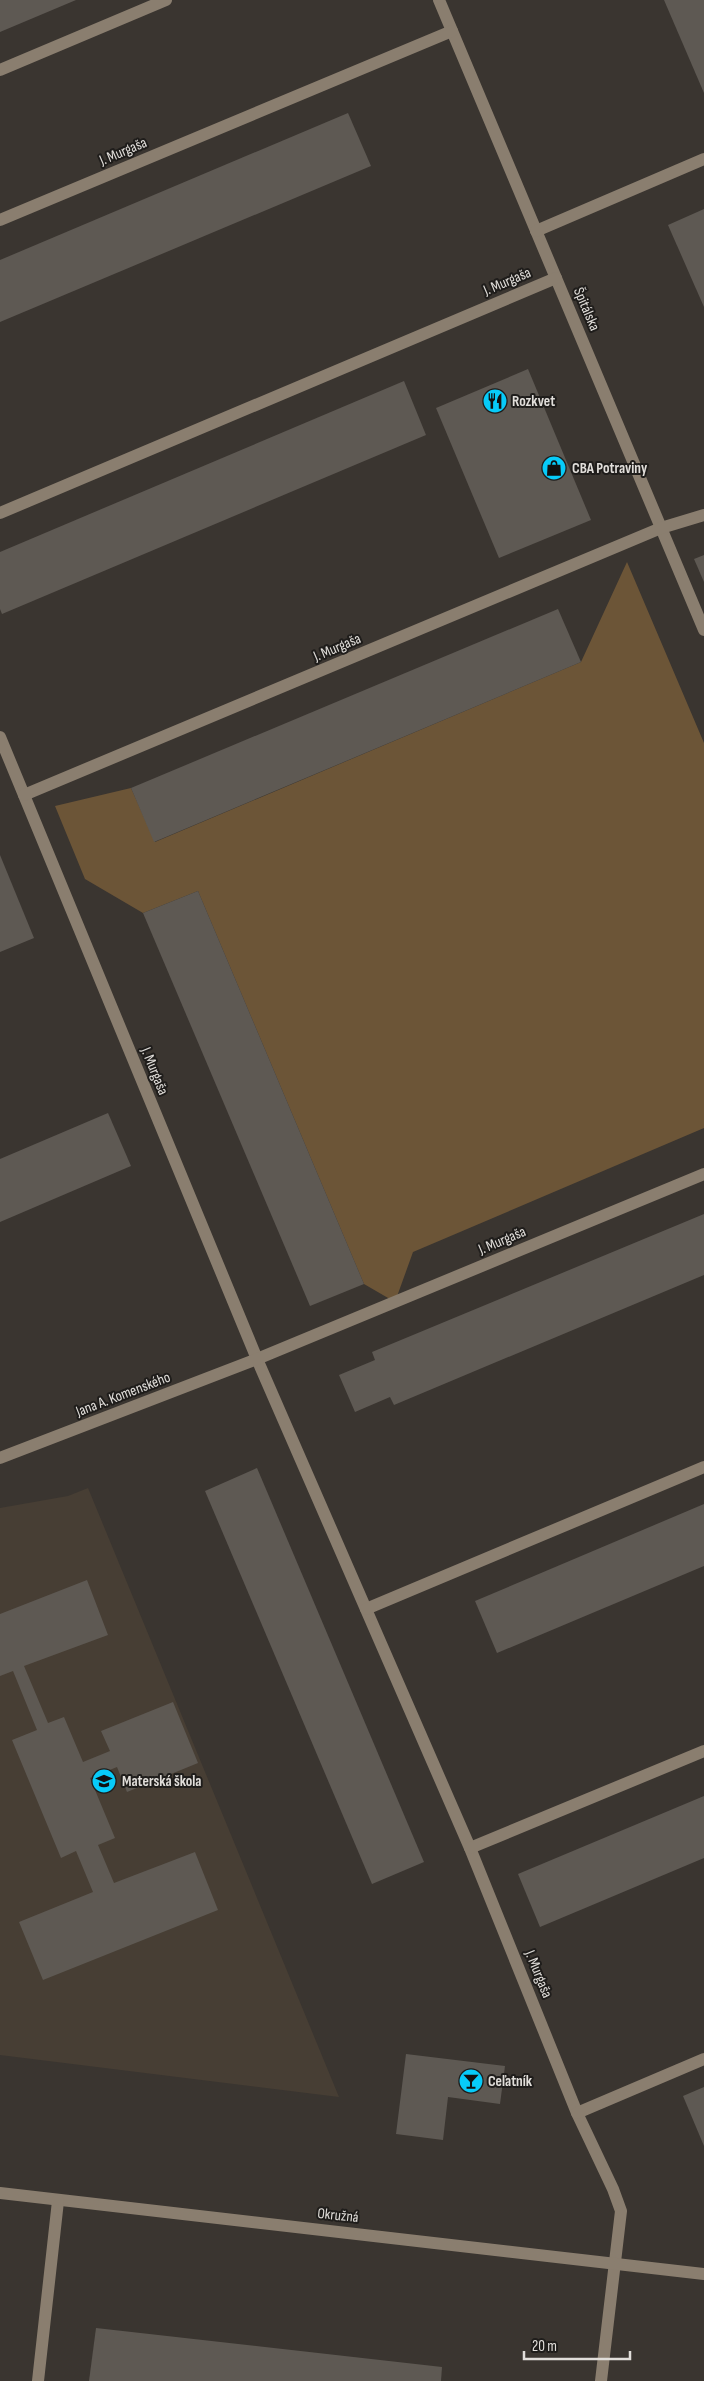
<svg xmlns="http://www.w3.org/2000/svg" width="704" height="2381" font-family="'Sofia Sans Condensed',sans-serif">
  <rect width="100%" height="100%" fill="#3a3530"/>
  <path fill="#473e34" d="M88,1488L339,2097L0,2055V1508L68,1496Z"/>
  <path fill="#6c5537" d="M627,562L704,743V1128L413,1252L395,1302L364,1284L198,891L143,913L85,879L55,806L131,788L155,842L581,662Z"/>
  <g fill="#5e5953">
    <path d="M0,0H76L0,32Z"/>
    <path d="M664,0H704V93Z"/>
    <path d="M348,113L371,166L0,322V260Z"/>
    <path d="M704,209V307L668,225Z"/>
    <path d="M528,369L591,520L499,558L436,408Z"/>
    <path d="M404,381L426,435L2,614L0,609V552Z"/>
    <path d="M704,555V582L694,559Z"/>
    <path d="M558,609L581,662L154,842L131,788Z"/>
    <path d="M0,855L34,938L0,952Z"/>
    <path d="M198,891L364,1284L310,1306L143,913Z"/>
    <path d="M108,1113L131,1166L0,1222V1159Z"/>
    <path d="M704,1214V1275L394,1405L390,1397L355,1412L339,1375L375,1360L372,1352Z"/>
    <path d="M257,1468L424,1862L372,1884L205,1491Z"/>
    <path d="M704,1504V1566L497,1653L475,1601Z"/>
    <path d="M87,1580L108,1635L24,1666L48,1723L64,1717L83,1762L110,1751L101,1731L173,1702L198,1763L127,1792L117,1767L90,1778L115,1838L98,1845L114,1883L195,1852L218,1910L43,1980L19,1922L93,1892L76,1851L61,1858L12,1740L37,1730L13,1671L0,1676V1614Z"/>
    <path d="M704,1796V1858L540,1927L518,1874Z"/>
    <path d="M406,2054L505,2066L500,2104L448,2097L443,2140L396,2134Z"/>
    <path d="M704,2087V2146L683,2096Z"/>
    <path d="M96,2328L442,2367L441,2381H89Z"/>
  </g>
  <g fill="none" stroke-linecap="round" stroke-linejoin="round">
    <g stroke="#8a7e6f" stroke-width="12">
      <path d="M439,0L704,630"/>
      <path d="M0,70L166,0"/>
      <path d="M0,220L452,31"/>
      <path d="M536,231L704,159"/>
      <path d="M0,513L556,278"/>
      <path d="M0,737L257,1359L470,1848L577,2113L613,2189L621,2211L601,2381"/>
      <path d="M24,795L661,528L704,515"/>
      <path d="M0,1458L257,1359L704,1174"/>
      <path d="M366,1609L704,1467"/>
      <path d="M470,1848L704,1751"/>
      <path d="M577,2113L704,2059"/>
      <path d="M0,2193L704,2274"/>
      <path d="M38,2381L58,2201"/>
    </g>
  </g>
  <defs>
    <symbol id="restaurant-disc" viewBox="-11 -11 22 22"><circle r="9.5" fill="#07cbf9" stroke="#1f1d1b"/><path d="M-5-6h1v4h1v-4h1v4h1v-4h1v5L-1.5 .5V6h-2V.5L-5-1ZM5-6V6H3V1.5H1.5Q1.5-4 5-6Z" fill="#111"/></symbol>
    <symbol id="shop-disc" viewBox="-11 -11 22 22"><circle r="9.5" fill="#07cbf9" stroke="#1f1d1b"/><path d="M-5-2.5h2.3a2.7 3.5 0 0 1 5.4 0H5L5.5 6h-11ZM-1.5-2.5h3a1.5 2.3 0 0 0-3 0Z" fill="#111"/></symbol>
    <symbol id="school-disc" viewBox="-11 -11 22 22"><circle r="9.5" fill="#07cbf9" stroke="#1f1d1b"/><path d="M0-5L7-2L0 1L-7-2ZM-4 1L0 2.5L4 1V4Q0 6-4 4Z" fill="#111"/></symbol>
    <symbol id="bar-disc" viewBox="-11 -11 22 22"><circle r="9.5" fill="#07cbf9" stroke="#1f1d1b"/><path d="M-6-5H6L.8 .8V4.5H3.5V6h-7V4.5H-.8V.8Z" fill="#111"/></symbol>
  </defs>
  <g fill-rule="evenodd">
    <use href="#restaurant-disc" x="481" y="387" width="28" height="28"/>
    <use href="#shop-disc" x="540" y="454" width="28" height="28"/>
    <use href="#school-disc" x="90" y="1767" width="28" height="28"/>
    <use href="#bar-disc" x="457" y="2067" width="28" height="28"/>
  </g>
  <g text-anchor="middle" stroke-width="4" stroke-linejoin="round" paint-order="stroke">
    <g font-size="15" fill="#e1deda" stroke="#1f1d1b">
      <text transform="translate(123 151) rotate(-23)" y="5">J. Murgaša</text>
      <text transform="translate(507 281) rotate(-23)" y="5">J. Murgaša</text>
      <text transform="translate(587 309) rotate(67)" y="5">Špitálska</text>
      <text transform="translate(337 647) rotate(-23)" y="5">J. Murgaša</text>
      <text transform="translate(155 1071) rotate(68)" y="5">J. Murgaša</text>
      <text transform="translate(502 1240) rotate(-23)" y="5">J. Murgaša</text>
      <text transform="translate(123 1394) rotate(-21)" y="5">Jana A. Komenského</text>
      <text transform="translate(539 1974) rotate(68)" y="5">J. Murgaša</text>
      <text transform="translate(338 2215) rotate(6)" y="5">Okružná</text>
    </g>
    <g font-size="15" font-weight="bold" fill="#e1deda" stroke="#1f1d1b" text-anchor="start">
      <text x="512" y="406">Rozkvet</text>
      <text x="572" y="473">CBA Potraviny</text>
      <text x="122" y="1786">Materská škola</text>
      <text x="488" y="2086">Ceľatník</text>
    </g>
  </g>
  <path d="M524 2351v8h106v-8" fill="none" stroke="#e1deda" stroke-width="2.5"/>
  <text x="532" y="2351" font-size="15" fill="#e1deda" stroke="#1f1d1b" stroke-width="4" paint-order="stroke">20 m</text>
</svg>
